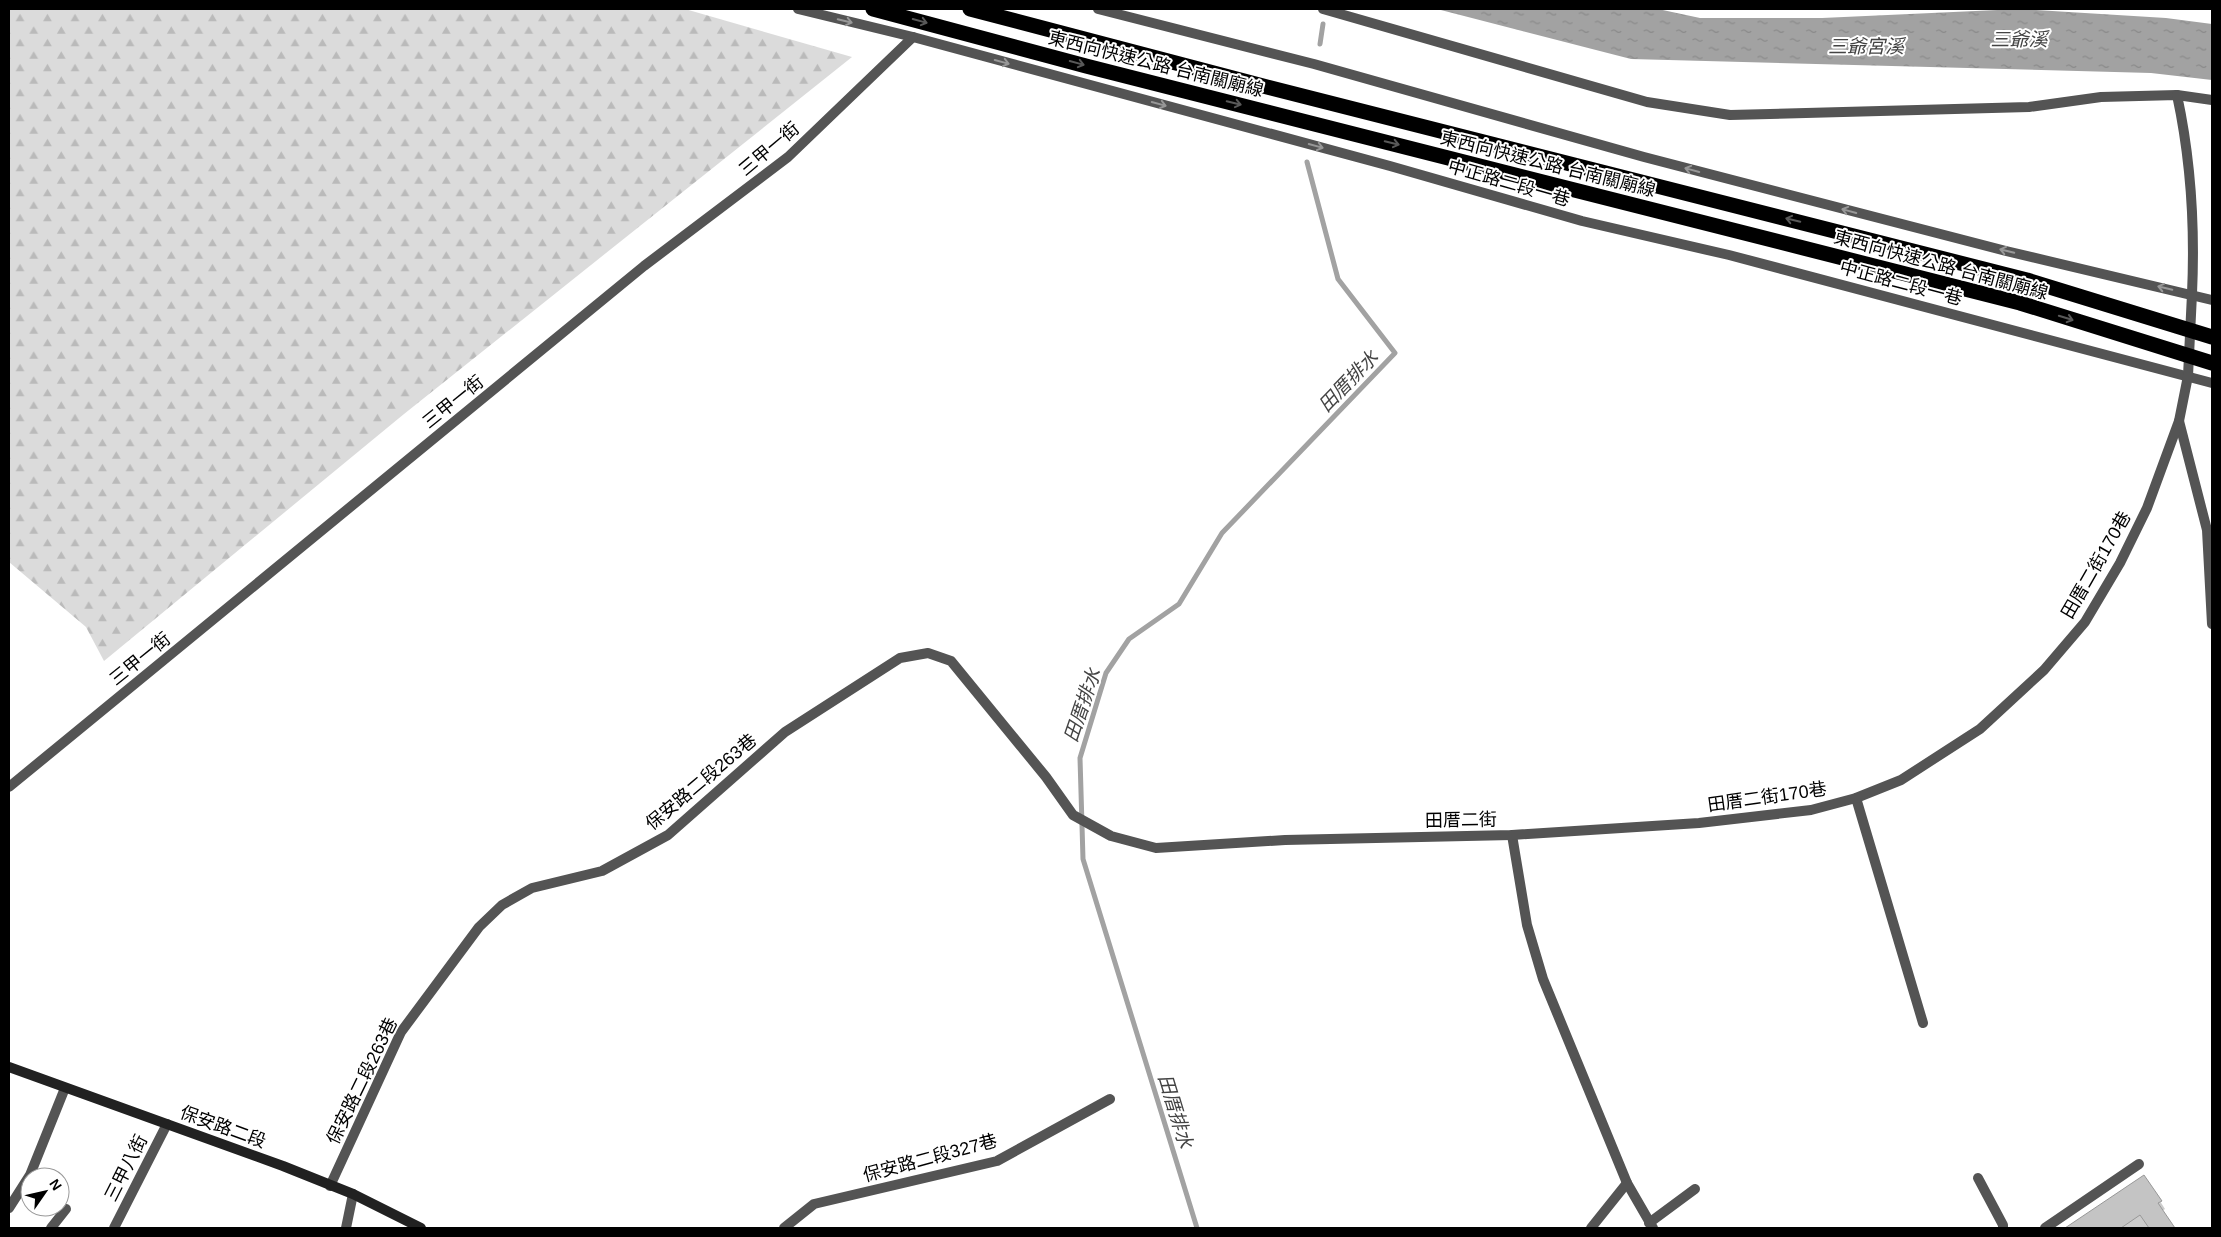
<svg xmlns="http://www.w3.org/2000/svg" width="2221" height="1237" font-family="Helvetica,'Noto Sans TC',sans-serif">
  <defs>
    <pattern id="forest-firs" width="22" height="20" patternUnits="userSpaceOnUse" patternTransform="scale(1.25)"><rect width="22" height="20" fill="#dbdbdb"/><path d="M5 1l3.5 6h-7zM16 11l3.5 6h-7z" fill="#bababa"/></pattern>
    <pattern id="water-ripples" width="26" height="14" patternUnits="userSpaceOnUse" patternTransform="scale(1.25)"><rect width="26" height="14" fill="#a2a2a2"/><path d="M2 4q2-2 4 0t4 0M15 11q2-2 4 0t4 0" fill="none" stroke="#8a8a8a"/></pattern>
  </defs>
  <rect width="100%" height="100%" fill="#fff"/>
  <path fill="url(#forest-firs)" d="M9,9H685L852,57L404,414L104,661L86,627L9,562Z"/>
  <path fill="url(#water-ripples)" d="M1437,9H1658L1700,18H1822L2019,9L2166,18L2212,24V80L2151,73L1631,59Z"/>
  <path fill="#0003" d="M2144,1176L2165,1209L2162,1211L2174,1228H2067Z"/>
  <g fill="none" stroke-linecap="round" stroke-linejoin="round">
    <g stroke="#a2a2a2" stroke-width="5">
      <path d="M1320,44L1323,24"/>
      <path d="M1197,1228L1083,859L1080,758L1106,673L1129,639L1179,604L1222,533L1395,353L1338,279L1307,162"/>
    </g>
  </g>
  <path fill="#c4c4c4" stroke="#989898" d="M2144,1175L2162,1201L2158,1203L2175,1228H2149L2140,1215L2121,1228H2065Z"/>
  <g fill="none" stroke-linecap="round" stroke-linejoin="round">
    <g stroke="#545454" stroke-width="10">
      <path d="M1323,9L1647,102L1730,115L2029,107L2101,97L2177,95L2212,100"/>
      <path d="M2177,95C2191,160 2195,228 2192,294"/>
      <path d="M2179,421L2207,530L2212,624"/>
      <path d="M1856,798L1923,1023"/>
      <path d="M1978,1178L2003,1225V1228"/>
      <path d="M9,1208L30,1175L65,1088"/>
      <path d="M1649,1223L1695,1189"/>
      <path d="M51,1228L66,1209"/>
      <path d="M784,1228L814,1204L997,1161L1110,1099"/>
      <path d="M2045,1228L2139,1164"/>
    </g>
    <g stroke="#545454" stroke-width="10">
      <path d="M798,9L913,37L1390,166L1582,221L1729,255L2212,383"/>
      <path d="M1098,9L1314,64L1644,157L2006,251L2212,300"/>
      <path d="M9,787L644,266L788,157L913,37"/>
      <path d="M1512,835L1527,925L1543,979L1627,1183L1653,1228"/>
      <path d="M330,1186L401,1032L479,927L502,905L532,888L602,871L668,835L785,732L900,658L928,653L951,661L1046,777L1073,815L1111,836L1156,848L1285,840L1512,835L1699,823L1811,810L1856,798L1901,780L1980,729L2044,670L2085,622L2120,563L2147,508L2179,421L2188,376L2192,294"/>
      <path d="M114,1228L167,1124"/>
      <path d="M346,1228L353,1194"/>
      <path d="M1591,1228L1627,1183"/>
    </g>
    <path stroke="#212121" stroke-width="10" d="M9,1067L283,1166L353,1194L421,1228"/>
    <g stroke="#000" stroke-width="15">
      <path d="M873,9L1086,66L2020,303L2212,363"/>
      <path d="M970,9L1267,87L2027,280L2212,337"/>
    </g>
  </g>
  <defs><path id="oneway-shaft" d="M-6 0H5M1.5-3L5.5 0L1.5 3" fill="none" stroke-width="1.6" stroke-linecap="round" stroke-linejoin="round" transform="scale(1.25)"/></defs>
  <g stroke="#989898">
    <use href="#oneway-shaft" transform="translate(845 21) rotate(14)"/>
    <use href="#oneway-shaft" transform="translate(1002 62) rotate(15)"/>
    <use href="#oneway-shaft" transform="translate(1159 104) rotate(15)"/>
    <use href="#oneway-shaft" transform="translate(1316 146) rotate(15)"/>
    <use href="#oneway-shaft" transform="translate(1692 170) rotate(-165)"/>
    <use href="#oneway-shaft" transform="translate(1849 211) rotate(-165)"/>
    <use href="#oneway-shaft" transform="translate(2007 251) rotate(-166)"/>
    <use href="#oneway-shaft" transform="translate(2165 288) rotate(-167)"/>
  </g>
  <g stroke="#595959">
    <use href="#oneway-shaft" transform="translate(920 21) rotate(15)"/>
    <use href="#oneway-shaft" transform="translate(1077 63) rotate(15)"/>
    <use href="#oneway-shaft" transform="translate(1234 103) rotate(14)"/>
    <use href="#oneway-shaft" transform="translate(1392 143) rotate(14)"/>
    <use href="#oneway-shaft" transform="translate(1793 220) rotate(-166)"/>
    <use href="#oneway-shaft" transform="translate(2066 318) rotate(17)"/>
  </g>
  <g text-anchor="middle" stroke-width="4" stroke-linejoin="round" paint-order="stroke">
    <g font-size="18" fill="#000" stroke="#fff">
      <text transform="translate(1156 64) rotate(14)" y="6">東西向快速公路 台南關廟線</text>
      <text transform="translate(769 149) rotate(-40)" y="6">三甲一街</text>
      <text transform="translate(1548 164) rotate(14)" y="6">東西向快速公路 台南關廟線</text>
      <text transform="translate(1509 183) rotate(16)" y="6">中正路二段一巷</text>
      <text transform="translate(1941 265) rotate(15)" y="6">東西向快速公路 台南關廟線</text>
      <text transform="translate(1901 283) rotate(15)" y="6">中正路二段一巷</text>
      <text transform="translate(453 402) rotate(-39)" y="6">三甲一街</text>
      <text transform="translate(2096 565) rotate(-60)" y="6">田厝二街170巷</text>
      <text transform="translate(140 659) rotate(-39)" y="6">三甲一街</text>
      <text transform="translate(701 782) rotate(-40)" y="6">保安路二段263巷</text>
      <text transform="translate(1767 797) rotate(-8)" y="6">田厝二街170巷</text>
      <text transform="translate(1461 820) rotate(-1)" y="6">田厝二街</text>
      <text transform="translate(362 1081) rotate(-64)" y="6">保安路二段263巷</text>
      <text transform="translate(223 1127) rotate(20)" y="6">保安路二段</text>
      <text transform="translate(930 1158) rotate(-15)" y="6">保安路二段327巷</text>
      <text transform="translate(126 1168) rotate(-63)" y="6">三甲八街</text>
    </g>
    <g font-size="19" font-style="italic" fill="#434343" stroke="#fff">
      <text x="2019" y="46">三爺溪</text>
      <text x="1866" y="53">三爺宮溪</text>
      <text transform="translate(1348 381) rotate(-46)" y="7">田厝排水</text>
      <text transform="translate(1082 705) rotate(-71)" y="7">田厝排水</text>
      <text transform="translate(1176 1111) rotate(73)" y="7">田厝排水</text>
    </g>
  </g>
  <rect width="2221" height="1237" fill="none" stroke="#000000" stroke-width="20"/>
  <g transform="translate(45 1192) rotate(56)"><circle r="24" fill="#ffffff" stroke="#999999"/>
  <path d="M0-4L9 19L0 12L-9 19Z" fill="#000000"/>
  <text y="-8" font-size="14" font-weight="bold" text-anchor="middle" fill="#000000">N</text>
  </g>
</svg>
